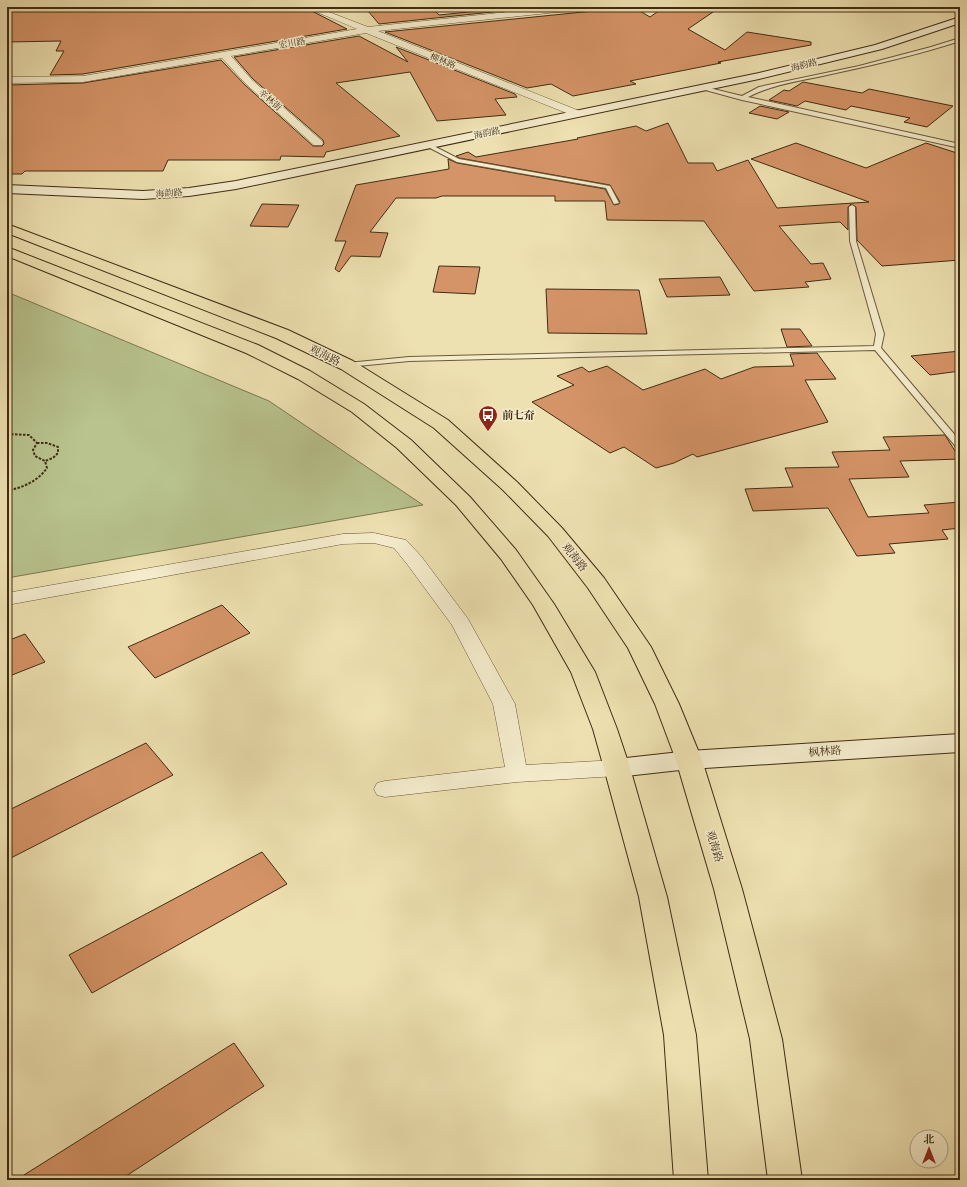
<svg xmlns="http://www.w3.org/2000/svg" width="967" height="1187" font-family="Vollkorn,'Noto Serif SC',serif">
  <rect width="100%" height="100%" fill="#eee1b1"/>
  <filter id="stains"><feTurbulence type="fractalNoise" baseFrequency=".005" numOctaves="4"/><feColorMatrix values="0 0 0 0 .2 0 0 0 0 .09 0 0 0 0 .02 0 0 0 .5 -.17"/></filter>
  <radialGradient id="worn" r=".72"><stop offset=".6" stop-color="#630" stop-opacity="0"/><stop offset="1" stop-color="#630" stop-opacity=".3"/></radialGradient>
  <path fill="#b8c38d" stroke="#7c7850" d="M7,292L269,401L423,505L7,578Z"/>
  <g fill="#d59467" stroke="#402c14">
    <path d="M171,7H304L347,29L83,74L50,75L64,51H56L61,41L7,42V12L30,10L160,9Z"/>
    <path d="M415,7H432L439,15L517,7L530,8L379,24L368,11Z"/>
    <path d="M633,7L650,17L664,7H680L713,12L688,29L725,50L747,32L811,42V45L718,62L721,63L630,81L636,84L573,96L551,84L527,88L385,32Z"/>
    <path d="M359,36L408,62L396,47L515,94L517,97L495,99L506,115L437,121L410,72L356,80L336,83L400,136L326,152L324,157L281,156L280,160H168L163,171H25L22,174H7V85L83,83L221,60L245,85L313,146H322L324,144L323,140L253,79L234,57Z"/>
    <path d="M803,82L862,93L869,89L953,106L927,127L904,122L910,118L851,106L846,110L805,101L797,106L769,100L784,90L789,91Z"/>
    <path d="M760,106L789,112L777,119L749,113Z"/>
    <path d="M668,123L688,163H713L717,171L748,160L777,208L869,202L751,159L796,143L866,168L926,143L960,154V260L882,266L857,240L856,207L851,204L848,207V230L840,222L779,226L811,264L823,263L831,279L805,282L809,287L754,291L704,221L607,220L605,201H555V196H442L436,198H396L370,232L388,233L380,257L351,256L339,272L335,269L346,241H335L356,185L449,169L448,159L457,163L605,189L614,205L619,204L620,202L610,185L459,158L456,156L468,152L476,157L578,139L577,138L636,126L646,131Z"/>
    <path d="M262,204L299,205L288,227L250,226Z"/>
    <path d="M439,266L480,267L475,294L433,292Z"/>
    <path d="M720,277L730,295L667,297L659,279Z"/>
    <path d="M546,289L639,290L647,334L548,333Z"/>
    <path d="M781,329H800L812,346L787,347Z"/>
    <path d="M960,351V371L930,375L911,356Z"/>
    <path d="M817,353L836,379L805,380L828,422L697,457L693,454L674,463L656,468L624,447L610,453L532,402L574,385L557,376L582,367L589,372L607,366L643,390L705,369L721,379L754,367L794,366L790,354Z"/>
    <path d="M945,435L960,459L900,461L909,477L849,479L868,517L929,513L924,505L960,502V528L942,530L948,539L889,544L895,553L857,556L828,508L753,511L745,489L793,487L785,468L839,467L832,452L890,450L883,437Z"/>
    <path d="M222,605L250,633L155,678L128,647Z"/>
    <path d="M25,634L45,662L7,677V641Z"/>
    <path d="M146,743L173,775L7,860V811Z"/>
    <path d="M262,852L287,884L92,993L69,955Z"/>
    <path d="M234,1043L264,1086L120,1180H16Z"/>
  </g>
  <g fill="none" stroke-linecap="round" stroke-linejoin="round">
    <defs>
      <g id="lane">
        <path d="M960,38V41C920,54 878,64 836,73C807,80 775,83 748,97L960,144V148L742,100L698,88L701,86L742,96L759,87L859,66L931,47Z"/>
        <path d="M428,143L459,159L610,186L619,203L614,204L606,188L457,162L426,146L425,145Z"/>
        <path d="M852,205L855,207L856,241L884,334L881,348L960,441V449L957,448L875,350L409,361L347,367L343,365L347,363L409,357L874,346L876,334L850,241L849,207Z"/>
      </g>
      <g id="street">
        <path d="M7,7H32L28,10L7,11Z"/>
        <path d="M305,7H316L368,27L554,7H581L577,10L378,31L582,112L583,114L578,117L574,116L366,33L231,56L252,80L322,141L323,143L322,145H314L246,84L222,58L83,82L7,83V77L83,76L357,29Z"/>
        <path d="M374,533L406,540L421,556L468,619L515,704L526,765L617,760L625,762L628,768L625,774L617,776L517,782L385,797L377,795L374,789L377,783L385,781L505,767L493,704L452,625L407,564L394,548L374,543L343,544L7,605V593L343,534Z"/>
      </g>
      <g id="secondary">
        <path d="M960,17V23L882,49L759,79L236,189L189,196L143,199L7,193V185L143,191L189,188L236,181L759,73L875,45Z"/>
        <path d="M960,734V752L689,769L617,777L608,775L604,768L608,761L617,759L689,751Z"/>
      </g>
      <g id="primary">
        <path d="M7,224L288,330L353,361L448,420L517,482L562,528L604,578L651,647L679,704L702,760L742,889L782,1039L802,1180H768L750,1039L714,889L676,760L655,704L628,648L588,588L548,536L503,490L434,428L341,369L276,338L7,233Z"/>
        <path d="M7,247L258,345L310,371L364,404L411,440L470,497L516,550L554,604L595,672L617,729L630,768L667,897L696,1035L708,1180H674L664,1035L639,897L604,768L593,729L571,672L533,605L501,559L456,505L397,448L352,412L298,379L246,353L7,256Z"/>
      </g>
    </defs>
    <use href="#lane" stroke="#6c593b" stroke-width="2"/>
    <use href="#street" stroke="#6c593b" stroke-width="1"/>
    <use href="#secondary" stroke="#402c14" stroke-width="2"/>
    <use href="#primary" stroke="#402c14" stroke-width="2"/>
    <g stroke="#402c14" stroke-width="2" stroke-dasharray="2.5 1.5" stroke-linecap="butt">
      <path d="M7,434L29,435L37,443L33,450L35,456L45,461L47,468C37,482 23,487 7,491"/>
      <path d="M37,443H47L58,447V453L53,458L45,461"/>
    </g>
    <use href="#lane" fill="#f4eccc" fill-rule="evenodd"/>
    <use href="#street" fill="#f4eccc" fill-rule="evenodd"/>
    <use href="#secondary" fill="#f4eccc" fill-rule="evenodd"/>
    <use href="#primary" fill="#eee1b1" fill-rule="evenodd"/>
  </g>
  <defs>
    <symbol id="bus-pin" viewBox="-11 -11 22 30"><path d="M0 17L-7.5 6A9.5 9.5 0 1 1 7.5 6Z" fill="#8f2418" stroke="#f4eccc"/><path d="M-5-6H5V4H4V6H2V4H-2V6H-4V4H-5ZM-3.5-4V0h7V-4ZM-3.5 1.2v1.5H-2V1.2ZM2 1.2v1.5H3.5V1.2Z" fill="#fff"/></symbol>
  </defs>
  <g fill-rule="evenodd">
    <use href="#bus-pin" x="477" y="404" width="22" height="30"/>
  </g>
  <g text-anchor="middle" stroke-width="3" stroke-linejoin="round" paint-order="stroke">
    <g font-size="9" fill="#402c14" stroke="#f4eccc">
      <text transform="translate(292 43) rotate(-10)" y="3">宏川路</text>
      <text transform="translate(443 61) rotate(22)" y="3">柳林路</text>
      <text transform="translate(804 65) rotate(-14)" y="3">海韵路</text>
      <text transform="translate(270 100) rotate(41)" y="3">辛林街</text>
      <text transform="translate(487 133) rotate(-12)" y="3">海韵路</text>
      <text transform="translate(169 193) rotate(-4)" y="3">海韵路</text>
    </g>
    <g font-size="11" fill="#402c14" stroke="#f4eccc">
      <text transform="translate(325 355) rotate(26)" y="4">观海路</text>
      <text transform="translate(575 557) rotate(51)" y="4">观海路</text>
      <text transform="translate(825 751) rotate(-4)" y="4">枫林路</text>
      <text transform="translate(715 846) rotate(73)" y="4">观海路</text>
    </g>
    <g font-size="11" font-weight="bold" fill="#402c14" stroke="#f4eccc" text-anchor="start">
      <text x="502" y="419">前七夼</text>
    </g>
  </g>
  <rect width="967" height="1187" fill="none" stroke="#eee1b1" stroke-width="24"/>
  <rect x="8" y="8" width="951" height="1171" fill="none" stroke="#402c14" stroke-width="2"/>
  <rect x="12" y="12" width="943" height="1163" fill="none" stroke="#402c14"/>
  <g transform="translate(929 1149)"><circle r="19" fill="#f4eccc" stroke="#ac9f82"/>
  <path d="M0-3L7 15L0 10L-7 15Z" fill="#8f2418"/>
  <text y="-6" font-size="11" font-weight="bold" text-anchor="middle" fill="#402c14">北</text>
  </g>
  <rect width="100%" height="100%" filter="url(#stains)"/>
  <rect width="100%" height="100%" fill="url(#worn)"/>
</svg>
